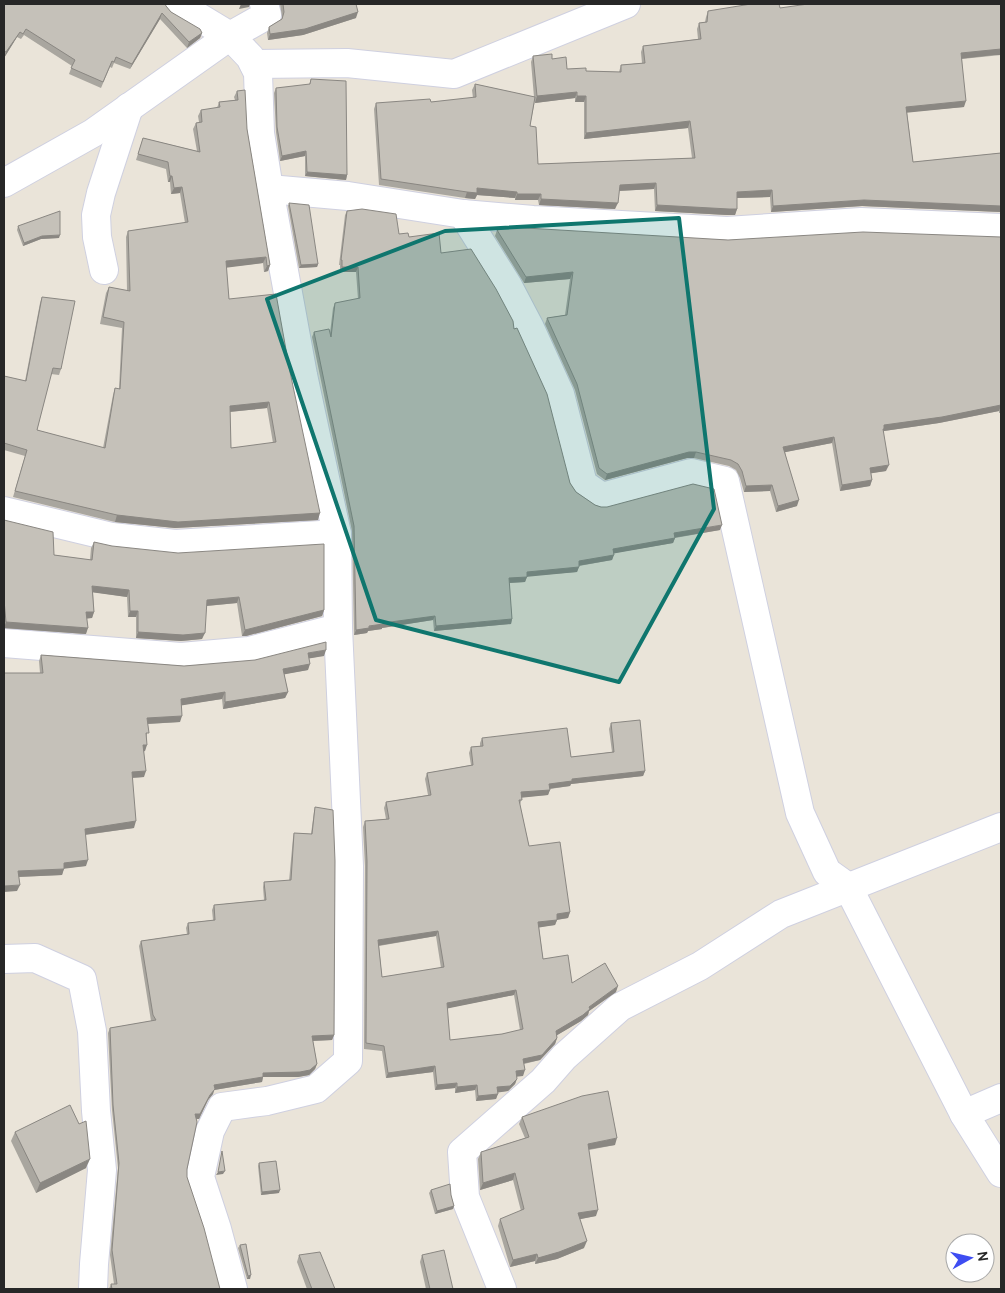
<svg xmlns="http://www.w3.org/2000/svg" width="1005" height="1293" font-family="Overpass,sans-serif">
  <rect width="100%" height="100%" fill="#eae4d9"/>
  <g fill="none" stroke-linecap="round" stroke-linejoin="round">
    <defs>
      <g id="minor">
        <path d="M177,4L230,36L250,57L258,73L260,133L269,189L303,375L337,534L338,628L349,866L348,1061L316,1089L267,1101L222,1107L210,1131L200,1177L217,1229L233,1289"/>
        <path d="M254,64L347,63L454,74L626,4"/>
        <path d="M4,183L93,133L230,36L267,15L264,4"/>
        <path d="M269,189L348,196L463,214L533,220L727,231L861,222L1001,228"/>
        <path d="M463,214L508,286L530,328L560,394L583,484L602,497L691,473L725,481L800,813L827,872L848,887L964,1114L1001,1173"/>
        <path d="M104,270L97,237L96,215L101,193L129,107"/>
        <path d="M4,511L112,537L175,544L337,534"/>
        <path d="M4,643L181,657L249,651L338,628"/>
        <path d="M4,959L35,958L82,979L92,1031L96,1111L102,1170L94,1264L93,1289"/>
        <path d="M964,1114L1001,1098"/>
        <path d="M502,1289L465,1197L462,1152L543,1081L564,1057L620,1007L700,966L781,914L1001,827"/>
      </g>
    </defs>
    <use href="#minor" stroke="#cfd0e0" stroke-width="30"/>
    <use href="#minor" stroke="#fff" stroke-width="28"/>
  </g>
  <g fill="#a9a69f" fill-rule="evenodd">
    <path d="M4,4L166,6L171,12L202,33L200,38L187,48L160,19L130,69L114,63L112,68L110,67L101,88L69,74L72,66L24,35L21,39L17,37L4,58Z"/>
    <path d="M280,4H356V18L303,35L268,40L267,33L269,27L282,19V17Z"/>
    <path d="M1001,4V55L962,59L964,107L907,112L913,162L1001,153V212L862,206L771,212L770,197L737,198V209L735,215H727L655,211L654,189L619,191L615,209L539,205L538,200H515V198L477,195L475,199L465,198L379,185L374,109L376,103L431,102L473,98L472,90L475,84L534,97L531,62L533,56L552,59L567,69L586,71L619,72L621,65L642,63L641,52L643,46L698,39L697,29L699,23L705,22L706,17L708,11L780,8ZM575,98V102H584V139L688,128L692,158L538,164L530,126L535,100V103Z"/>
    <path d="M311,79L347,175L346,180L305,176V156L280,161L276,132L274,93L276,88L309,85Z"/>
    <path d="M237,91L247,129L270,265L268,271L264,272L263,263L226,267L229,299L318,520L175,528L115,522L13,497L25,456L4,450V376L25,381L40,303L42,297L61,369L59,375L51,374L37,430L103,448L113,395L115,388L119,389L122,328L100,324L106,293L109,287L127,291L126,237L128,231L185,223L180,193L171,194L170,182H168L166,169L136,160L143,138L197,151L193,129L196,123L199,122L198,116L201,110L217,108L219,102L235,100L234,97ZM267,408L273,443L231,448L230,412Z"/>
    <path d="M289,203L318,264L317,267L299,268L288,206Z"/>
    <path d="M347,211L399,234L409,237L441,253L514,329L570,483L576,492L595,505L601,507L720,530L675,538L673,543L614,553L612,560L579,566L577,572L527,576L525,582L509,583L512,619L511,624L434,631L433,620L382,628V629L368,631L367,633L354,635L352,531L312,337L314,332L330,333L333,308L335,303L358,299L356,272H340V265H339L345,215Z"/>
    <path d="M18,226L59,238L41,239L23,246L17,230Z"/>
    <path d="M497,230L728,240L1001,237V413H999V411L939,423L884,431L883,432L886,471L871,473L872,480L870,486L840,491L832,443L785,452L797,506L776,512L770,491L744,492L740,478L736,470L729,466L694,458H687L605,480L597,474L575,390L545,324L547,318L565,315L570,279L524,283L495,236Z"/>
    <path d="M4,520L54,555L90,560L91,548L94,542L324,610L322,616L246,636H242L237,603L207,606L202,639L181,641L136,638V617H128L127,597L93,592L94,612L92,618H87L86,634L4,628Z"/>
    <path d="M41,655L184,666L324,656L309,658L308,670L284,674L288,692L285,698L223,709L222,699L181,705L180,722L148,724L145,751H144V777L132,778L134,828L85,835L86,866L64,868L62,875L19,877L17,891L40,673L39,661Z"/>
    <path d="M611,723L645,771L643,776L571,784L570,786L550,789L548,795L522,797L520,805L529,846L570,912L568,918L557,920L555,925L539,927L543,959L572,983L616,992L589,1011L588,1015L581,1021L557,1035V1038L555,1044L540,1060L524,1064L523,1076H517L515,1084L508,1091L498,1092L496,1099L476,1101L475,1090L455,1093V1088L435,1090L433,1072L386,1078L382,1051L364,1049L365,866L363,827L365,821L386,819L384,808L386,802L428,795L425,779L427,773L471,765L469,753L471,747L480,746V743L482,738L571,757L612,752L609,729ZM436,936L441,968L382,977L379,946ZM514,995L520,1030L502,1034L450,1040L447,1008Z"/>
    <path d="M315,807L334,1035L332,1040L313,1041L317,1064L315,1069L309,1075L298,1077H263L262,1082L214,1090L213,1094L208,1100L199,1119H196L187,1169V1177L220,1289H109L111,1284H114L110,1255L118,1168L112,1110L108,1033L110,1028L151,1021L139,946L141,941L187,934L186,928L188,923L213,920L212,910L214,905L264,900L263,887L264,882L289,881L293,838L294,833L311,834L314,812Z"/>
    <path d="M522,1117L615,1145L589,1150L596,1216L580,1219L584,1248L557,1259L535,1264V1261L510,1267L498,1226L500,1219L521,1211L513,1180L480,1190L478,1159L481,1152L525,1138L519,1124Z"/>
    <path d="M79,1124L86,1168L36,1193L11,1141L15,1132Z"/>
    <path d="M259,1163L279,1193L261,1195L258,1166Z"/>
    <path d="M431,1190L451,1195L454,1206L453,1209L435,1214L429,1193Z"/>
    <path d="M240,1245L250,1279H247L238,1248Z"/>
    <path d="M299,1255L335,1289H307L297,1262Z"/>
    <path d="M422,1255L453,1289H426L420,1262Z"/>
  </g>
  <g fill="#8a8782">
    <path d="M241,4H250L249,7L239,9Z"/>
    <path d="M358,12L356,18L303,35L268,40L270,34Z"/>
    <path d="M162,13L160,19L130,69L132,64Z"/>
    <path d="M20,32L17,37L4,58L6,52Z"/>
    <path d="M202,33L200,38L187,48L189,42Z"/>
    <path d="M997,49H1001V55H994L959,59L961,53Z"/>
    <path d="M577,92L575,98L535,103L537,96Z"/>
    <path d="M577,96H586L584,102H575Z"/>
    <path d="M966,101L964,107L904,113L906,107Z"/>
    <path d="M690,121L688,128L584,139L586,133Z"/>
    <path d="M306,151L305,156L280,161L282,156Z"/>
    <path d="M307,172L347,175L346,180L305,176Z"/>
    <path d="M170,176H172L170,182H168Z"/>
    <path d="M656,183L654,189L617,191L620,185Z"/>
    <path d="M182,187L180,193L171,194L174,188Z"/>
    <path d="M477,188L517,192L515,198L477,195L475,199L465,198L467,192Z"/>
    <path d="M772,190L770,197L735,198L737,192Z"/>
    <path d="M517,194H541L538,200H515Z"/>
    <path d="M541,199L618,203L615,209L539,205Z"/>
    <path d="M864,200L1001,206V212L862,206L771,212L773,206Z"/>
    <path d="M657,205L737,209L735,215H727L655,211Z"/>
    <path d="M60,235L59,238L41,239L23,246L24,243L42,236Z"/>
    <path d="M266,257L263,263L224,268L226,261Z"/>
    <path d="M318,264L317,267L299,268L301,265Z"/>
    <path d="M270,265L268,271L264,272L267,266Z"/>
    <path d="M342,267H358L356,272H340Z"/>
    <path d="M573,272L570,279L524,283L526,277Z"/>
    <path d="M269,402L267,408L228,412L230,406Z"/>
    <path d="M1001,405L999,411L939,423L884,431L882,435L884,425Z"/>
    <path d="M834,437L832,443L781,453L783,447Z"/>
    <path d="M689,452H696L694,458H687L605,480L607,474Z"/>
    <path d="M889,465L886,471L867,474L870,468Z"/>
    <path d="M872,480L870,486L840,491L842,485Z"/>
    <path d="M772,485L770,491L744,492L746,486Z"/>
    <path d="M799,500L797,506L776,512L778,506Z"/>
    <path d="M320,513L318,520L175,528L115,522L117,515Z"/>
    <path d="M722,525L720,530L672,538L674,533Z"/>
    <path d="M675,538L673,543L611,554L613,549Z"/>
    <path d="M614,555L612,560L577,566L579,561Z"/>
    <path d="M579,567L577,572L525,577L527,572Z"/>
    <path d="M527,577L525,582L507,583L509,578Z"/>
    <path d="M92,586L129,590L127,597L90,592Z"/>
    <path d="M239,597L237,603L205,606L207,600Z"/>
    <path d="M324,610L322,616L246,636H242L245,630Z"/>
    <path d="M130,611H138L136,617H128Z"/>
    <path d="M86,612H94L92,618L84,619Z"/>
    <path d="M435,616L433,620L382,628V629L368,631L367,633L354,635L356,630L383,623Z"/>
    <path d="M512,619L511,624L434,631L436,626Z"/>
    <path d="M6,622L88,628L86,634L4,628Z"/>
    <path d="M138,632L205,633L202,639L181,641L136,638Z"/>
    <path d="M326,650L324,656L306,659L308,653Z"/>
    <path d="M310,664L308,670L281,675L283,669Z"/>
    <path d="M225,692L222,699L178,706L181,699Z"/>
    <path d="M288,692L285,698L223,709L225,702Z"/>
    <path d="M182,716L180,722L145,724L147,718Z"/>
    <path d="M143,745H147L145,751L141,752Z"/>
    <path d="M146,771L144,777L129,778L132,772Z"/>
    <path d="M645,771L643,776L571,784L570,786L547,789L549,784L572,779Z"/>
    <path d="M550,790L548,795L519,798L521,792Z"/>
    <path d="M136,821L134,828L83,835L85,829Z"/>
    <path d="M88,860L86,866L62,869L64,863Z"/>
    <path d="M64,869L62,875L16,877L18,871Z"/>
    <path d="M20,885L17,891L4,892V886Z"/>
    <path d="M570,912L568,918L555,920L557,914Z"/>
    <path d="M557,920L555,925L536,928L538,922Z"/>
    <path d="M438,931L436,936L376,946L378,940Z"/>
    <path d="M618,986L616,992L589,1011L588,1015L581,1021L554,1037L556,1031Z"/>
    <path d="M516,990L514,995L445,1009L447,1003Z"/>
    <path d="M334,1035L332,1040L310,1041L312,1036Z"/>
    <path d="M557,1038L555,1044L540,1060L521,1064L523,1059Z"/>
    <path d="M317,1064L315,1069L309,1075L298,1077H263L262,1082L214,1090L213,1094L208,1100L199,1119H193L195,1114L214,1085L263,1073Z"/>
    <path d="M435,1066L433,1072L386,1078L388,1073Z"/>
    <path d="M525,1070L523,1076L514,1077L516,1071Z"/>
    <path d="M517,1079L515,1084L508,1091L495,1093L497,1087Z"/>
    <path d="M457,1083L455,1088L435,1090L437,1085Z"/>
    <path d="M477,1085L475,1090L455,1093L457,1087Z"/>
    <path d="M498,1094L496,1099L476,1101L478,1096Z"/>
    <path d="M617,1138L615,1145L585,1150L588,1144Z"/>
    <path d="M90,1159L86,1168L36,1193L40,1183Z"/>
    <path d="M225,1171L223,1174L216,1175L218,1172Z"/>
    <path d="M515,1173L513,1180L480,1190L483,1183Z"/>
    <path d="M280,1190L279,1193L261,1195L262,1192Z"/>
    <path d="M454,1206L453,1209L435,1214L437,1211Z"/>
    <path d="M598,1210L596,1216L576,1220L578,1213Z"/>
    <path d="M587,1241L584,1248L557,1259L535,1264L538,1258Z"/>
    <path d="M537,1254L535,1261L510,1267L513,1260Z"/>
    <path d="M251,1275L250,1279H247L248,1276Z"/>
  </g>
  <g fill="#c5c1b9" stroke="#8a8782" fill-rule="evenodd">
    <path d="M4,4H165L166,6L171,12L200,29L202,33L189,42L162,13L132,64L116,57L114,62L112,61L103,82L71,68L75,60L26,29L23,34L20,32L6,52L4,51Z"/>
    <path d="M283,4H356L358,12L305,29L270,34L269,27L282,19L284,12Z"/>
    <path d="M751,4H779L780,8L808,4H1001V49L961,53L966,101L906,107L913,162L1001,153V206L864,200L773,206L772,190L737,192V209H729L657,205L656,183L620,185L618,203L541,199V194H517V192L477,188V193L467,192L381,179L376,103L430,99L431,102L476,97L475,84L535,97L530,126L536,127L538,164L695,158L690,121L586,133V96H577V92L537,96L533,56L552,54V59L566,57L567,69L586,68V71L621,72V65L645,63L643,46L701,39L699,23L707,22L708,11Z"/>
    <path d="M311,79L346,81L347,175L307,172L306,151L282,156L277,127L276,88L310,84Z"/>
    <path d="M245,90L247,129L270,265L267,266L266,257L226,261L229,299L276,294L290,372L320,513L178,522L117,515L15,491L27,450L4,443V376L26,381L42,297L75,301L61,369L53,368L37,430L105,448L115,388L120,389L124,322L103,317L109,287L130,291L128,231L188,222L182,187L174,188L172,176H170L168,162L138,154L143,138L200,152L196,123L202,122L201,110L220,107L219,102L238,100L237,91ZM269,402L276,442L231,448L230,406Z"/>
    <path d="M289,203L309,205L318,264L301,265Z"/>
    <path d="M362,209L396,214L399,234L408,233L409,237L439,233L441,253L471,249L496,289L513,321L514,329L517,328L547,394L570,483L576,492L595,505L601,507H607L693,484L714,489L722,525L674,533L675,538L613,549L614,555L579,561V567L527,572V577L509,578L512,619L436,626L435,616L383,623V624L369,626V628L356,630L354,526L314,332L329,329L331,337L335,303L360,298L358,267H342V260H341L347,211Z"/>
    <path d="M60,211V235L42,236L24,243L18,226Z"/>
    <path d="M509,227L728,240L863,232L1001,237V405L942,417L884,425V429H883L889,465L870,468L872,480L842,485L834,437L783,447L799,500L778,506L772,485L746,486L742,471L738,464L731,460L696,452H689L607,474L599,468L577,384L547,318L567,315L573,272L526,277L497,230Z"/>
    <path d="M4,520L53,532L54,555L92,560L94,542L112,546L178,553L324,544V610L249,629L245,630L239,597L207,600L205,633L183,635L138,632V611H130L129,590L92,586L94,612H86L88,628L6,622L4,600Z"/>
    <path d="M326,642V650L308,653L310,664L283,669L288,692L225,702V692L181,699L182,716L147,718L149,733H146L147,745H143L146,771L132,772L136,821L85,829L88,860L64,863V869L18,871L20,885L4,886V673H43L41,655L184,666L255,660Z"/>
    <path d="M640,720L645,771L572,779V781L549,784L550,790L521,792L522,800H519L529,846L560,842L570,912L557,914V920L538,922L543,959L568,955L572,983L605,963L618,986L589,1007L590,1009L583,1015L556,1031L557,1038L542,1055L523,1059L525,1070L516,1071L517,1079L510,1086L497,1087L498,1094L478,1096L477,1085L457,1087V1083L437,1085L435,1066L388,1073L384,1046L366,1043L367,861L365,821L389,819L386,802L431,795L427,773L473,765L471,747L483,746L482,738L567,728L571,757L614,752L611,723ZM438,931L444,967L382,977L378,940ZM516,990L523,1029L502,1034L450,1040L447,1003Z"/>
    <path d="M315,807L333,810L335,861L334,1035L312,1036L317,1064L310,1070L300,1072L263,1073V1077L214,1085L215,1089L210,1095L200,1114H195L197,1122L187,1169V1177L204,1228L220,1289H112L111,1284H117L112,1250L119,1163L113,1105L110,1028L156,1020L153,1015L141,941L189,934L188,923L215,920L214,905L266,900L264,882L291,880L294,833L312,834Z"/>
    <path d="M608,1091L617,1138L588,1144L598,1210L578,1213L587,1241L559,1252L538,1258L537,1254L513,1260L500,1219L524,1209L515,1173L483,1183L481,1152L529,1137L522,1117L582,1096Z"/>
    <path d="M70,1105L79,1124L86,1121L90,1159L40,1183L15,1132Z"/>
    <path d="M222,1151L225,1171L218,1172Z"/>
    <path d="M276,1161L280,1190L262,1192L259,1163Z"/>
    <path d="M450,1184L451,1195L454,1206L437,1211L431,1190Z"/>
    <path d="M246,1244L251,1275L248,1276L240,1245Z"/>
    <path d="M444,1250L453,1289H430L422,1255Z"/>
    <path d="M320,1252L335,1289H312L299,1255Z"/>
  </g>
  <path fill="#0f766e" fill-opacity="0.2" stroke="#0f766e" stroke-width="4" stroke-linejoin="round" d="M679,218L714,509L619,682L376,620L267,299L445,231Z"/>
  <rect width="1005" height="1293" fill="none" stroke="#272727" stroke-width="10"/>
  <g transform="translate(970 1258) rotate(82)"><circle r="24" fill="#ffffff" stroke="#a9a9a9"/>
  <path d="M0-4L9 19L0 12L-9 19Z" fill="#3e4df2"/>
  <text y="-8" font-size="14" font-weight="bold" text-anchor="middle" fill="#272727">N</text>
  </g>
</svg>
